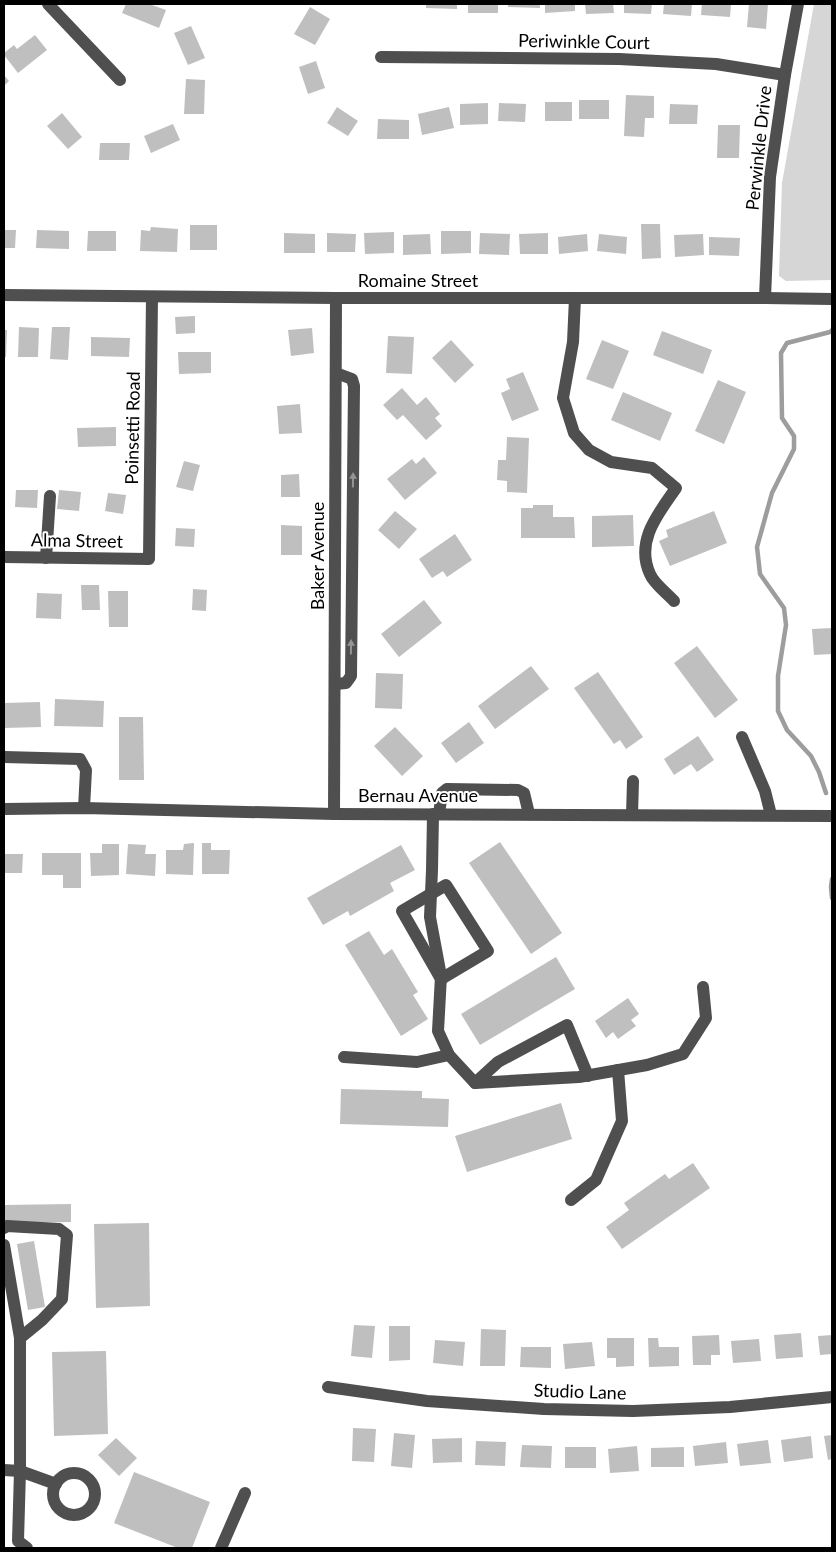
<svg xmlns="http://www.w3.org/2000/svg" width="836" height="1552" font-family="Lato,sans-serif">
  <rect width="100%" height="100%" fill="#fff"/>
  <path fill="#d6d6d6" d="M814,4H832V280L786,281L779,276L782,183Z"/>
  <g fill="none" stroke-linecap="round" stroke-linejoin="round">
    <g stroke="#9d9d9d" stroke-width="4.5">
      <path d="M826,793L819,772L811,756L787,730L778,711V676L786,625L784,608L760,574L757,547L772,493L794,449V436L782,418L781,353L787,343L830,332L832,330"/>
      <path d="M832,879L831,887L832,898"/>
    </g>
  </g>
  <g fill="#bfbfbf">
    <path d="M126,4H149L166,10L159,28L122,13Z"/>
    <path d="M426,4H457V9L426,8Z"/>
    <rect x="468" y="4" width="30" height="9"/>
    <path d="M508,4H540V8L508,7Z"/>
    <path d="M545,4H575V11L545,13Z"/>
    <path d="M585,4H613L614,13L586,14Z"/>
    <path d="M624,4H652L651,14L624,13Z"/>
    <path d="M664,4H692L691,16L663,14Z"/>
    <path d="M702,4H731L730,17L701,15Z"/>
    <path d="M749,4H768L766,29L747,27Z"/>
    <path d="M310,7L330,19L315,45L294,34Z"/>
    <path d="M191,26L205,58L188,65L174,33Z"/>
    <path d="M35,35L47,50L18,73L4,55V53L14,45L17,49Z"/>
    <path d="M316,61L325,88L308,94L299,67Z"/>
    <path d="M4,75L9,81L4,86Z"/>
    <path d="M186,79L205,80L204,114H184Z"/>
    <path d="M626,95L654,96V118H645L644,137L624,136Z"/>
    <rect x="579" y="100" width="30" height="19"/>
    <rect x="545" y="102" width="27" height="19"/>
    <path d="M488,103V124L460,125V104Z"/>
    <path d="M499,103L526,104L525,122L498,121Z"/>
    <path d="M670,104L698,105L697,124H669Z"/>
    <path d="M337,107L358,121L348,136L327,123Z"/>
    <path d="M449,107L454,128L422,135L418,114Z"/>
    <path d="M62,113L82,137L68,149L47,126Z"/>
    <path d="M378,119L409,120V139H377Z"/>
    <path d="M173,124L180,140L151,153L144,136Z"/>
    <path d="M718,125H740L739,158H717Z"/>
    <path d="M100,143H130L129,160H99Z"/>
    <path d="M641,224H660L661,258L642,259Z"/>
    <rect x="190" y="225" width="27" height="25"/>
    <path d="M151,227L178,229L177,252L140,251L141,230L150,231Z"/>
    <path d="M4,230H16L15,248H4Z"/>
    <path d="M37,230L69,231V249L36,248Z"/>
    <path d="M88,231H116V251H87Z"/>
    <path d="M441,231H471V253L441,254Z"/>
    <path d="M394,232V253L365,254L364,233Z"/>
    <path d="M284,233L315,234V253H284Z"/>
    <path d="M327,233L356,234L355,252H327Z"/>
    <path d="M480,233L510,234L509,255L479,254Z"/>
    <path d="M548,233V254H520L519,234Z"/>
    <path d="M430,234L431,254L403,255V235Z"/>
    <path d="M587,234L588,251L559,254L558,237Z"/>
    <path d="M599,234L627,237L626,254L597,251Z"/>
    <path d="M703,234L704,255L675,257L674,235Z"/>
    <path d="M709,237L740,238L739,256L709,255Z"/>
    <path d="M195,316V333L176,334L175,317Z"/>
    <path d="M19,327L39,328L38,357H18Z"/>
    <path d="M52,327H70L68,360L50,359Z"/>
    <path d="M312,328L314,353L291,356L288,330Z"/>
    <path d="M4,330H7L6,357H4Z"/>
    <path d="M662,331L712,350L703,374L653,355Z"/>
    <path d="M388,336L414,337L412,374L386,373Z"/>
    <path d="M91,337L130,338L129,357L91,356Z"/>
    <path d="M451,340L474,365L455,383L432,358Z"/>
    <path d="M602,340L629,351L613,389L586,379Z"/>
    <path d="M178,352H211V373L179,374Z"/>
    <path d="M523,372L539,410L512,421L501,393L510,389L506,379Z"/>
    <path d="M718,380L746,392L724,444L695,431Z"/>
    <path d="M402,388L417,405L426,397L440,414L435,418L442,426L426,440L403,415L397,420L383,405Z"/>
    <path d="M623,392L672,413L660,441L611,420Z"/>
    <path d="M300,404L302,433L279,434L277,406Z"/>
    <path d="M116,427V446L78,447L77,428Z"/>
    <path d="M507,437L529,438L527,493L507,492V481L497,480L498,460H506Z"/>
    <path d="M424,457L437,473L405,500L387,479L412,459L416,464Z"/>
    <path d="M184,461L200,465L193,491L176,487Z"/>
    <path d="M299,474L300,497H281V475Z"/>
    <path d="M16,490H38L37,508L15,507Z"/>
    <path d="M59,490L81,492L79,511L57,509Z"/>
    <path d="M108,493L126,495L123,514L105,511Z"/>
    <path d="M533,505H553V517H574L575,538H521V508H533Z"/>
    <path d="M395,511L417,529L399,549L378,530Z"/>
    <path d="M714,511L727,543L670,566L659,541L668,537L666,530Z"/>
    <path d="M633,515L634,546L592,547V516Z"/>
    <path d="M281,525L302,526V555H281Z"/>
    <path d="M176,528L195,529L194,547L175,546Z"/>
    <path d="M455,534L472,560L447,577L443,571L432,578L419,559Z"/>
    <path d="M81,585H99L100,610H82Z"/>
    <path d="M193,589L207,590L206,611L192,610Z"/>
    <path d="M108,591H128V627H109Z"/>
    <path d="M37,593L62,594L61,619L36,618Z"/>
    <path d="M424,600L442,623L399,657L381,634Z"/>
    <path d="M832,628V654L814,655L812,629Z"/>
    <path d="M697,646L738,700L715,718L674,663Z"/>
    <path d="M531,666L549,689L495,729L478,706Z"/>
    <path d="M598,672L643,737L626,749L620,740L614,744L574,688Z"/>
    <path d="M376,673L403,674L402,709L375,708Z"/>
    <path d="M55,699L104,701L103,727L54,726Z"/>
    <path d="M40,702L41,727L4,728V703Z"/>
    <path d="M119,717H143L144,780H119Z"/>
    <path d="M469,722L484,743L456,763L441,743Z"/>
    <path d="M395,727L423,756L402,776L374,746Z"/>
    <path d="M698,736L714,760L697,772L691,764L674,775L664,759Z"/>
    <path d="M500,842L562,933L531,954L469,863Z"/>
    <path d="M194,843L193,875L166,874V850H183L184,844Z"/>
    <path d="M202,843H211V850H230L229,874H202Z"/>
    <path d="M102,844H119V875L91,876L90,853H102Z"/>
    <path d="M128,844L146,845L145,854H156L155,876L126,874Z"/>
    <path d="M401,845L415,870L390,883L394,891L350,916L348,911L323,925L307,898Z"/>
    <path d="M42,853H81V888H63V875H42Z"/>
    <path d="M4,854H23L22,873H4Z"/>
    <path d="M369,931L384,955L392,949L418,992L413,995L428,1019L401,1036L345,945Z"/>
    <path d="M556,957L575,989L480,1045L461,1014Z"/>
    <path d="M628,998L639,1014L631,1020L636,1026L618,1039L613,1032L606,1038L595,1021Z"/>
    <path d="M341,1089L422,1091V1098L449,1099L448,1127L340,1124Z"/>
    <path d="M561,1103L572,1139L467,1172L455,1136Z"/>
    <path d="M693,1163L710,1188L622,1249L606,1227L629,1210L624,1203L665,1174L669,1179Z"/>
    <path d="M71,1204V1222L4,1223V1205Z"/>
    <path d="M149,1223L150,1306L96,1308L94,1224Z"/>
    <path d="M34,1241L45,1307L28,1310L17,1244Z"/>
    <path d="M354,1325L375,1326L372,1358L351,1356Z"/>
    <path d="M389,1326H410V1360L389,1361Z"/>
    <path d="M481,1329L506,1330L505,1366H480Z"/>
    <path d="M801,1333L803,1357L776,1359L774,1335Z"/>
    <path d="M719,1335L720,1355H711V1365H693L692,1336Z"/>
    <path d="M832,1335V1354L820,1355L818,1336Z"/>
    <path d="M607,1338H634V1366L616,1367V1358H607Z"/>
    <path d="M648,1338H658L659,1347H679V1366L649,1367Z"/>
    <path d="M759,1339L761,1361L733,1363L731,1341Z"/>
    <path d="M435,1340L465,1342L463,1366L433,1363Z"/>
    <path d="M592,1342L595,1366L565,1369L563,1344Z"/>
    <path d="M521,1347H551V1368L520,1367Z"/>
    <path d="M106,1351L108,1434L54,1436L52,1352Z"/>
    <path d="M353,1428L376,1429L374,1462L352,1461Z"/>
    <path d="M394,1433L415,1435L412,1468L391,1466Z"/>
    <path d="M832,1435V1459L828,1460L824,1436Z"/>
    <path d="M811,1436L813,1458L784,1462L781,1440Z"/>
    <path d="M116,1438L137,1458L119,1476L98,1455Z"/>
    <path d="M462,1438V1462L433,1463L432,1439Z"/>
    <path d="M768,1440L771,1463L740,1466L737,1444Z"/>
    <path d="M476,1441L506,1442L505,1466L475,1465Z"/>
    <path d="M726,1442L728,1463L695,1466L693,1446Z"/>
    <path d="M522,1445L552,1446L551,1468L520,1467Z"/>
    <path d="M637,1446L639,1471L610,1473L608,1449Z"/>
    <rect x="565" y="1447" width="31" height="21"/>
    <path d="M684,1447V1467H651V1448Z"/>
    <path d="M134,1472L210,1502L192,1548H178L114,1523Z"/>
  </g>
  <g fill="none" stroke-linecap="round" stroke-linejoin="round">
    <g stroke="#4f4f4f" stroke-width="12">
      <path d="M48,4L120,80"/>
      <path d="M381,57L619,59L716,64L785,75"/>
      <path d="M4,295L336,298H765L832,299"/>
      <path d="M575,298L573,342L563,398L574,433L589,450L611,462L652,468L676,488C658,514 635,541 650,574C654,584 667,593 674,601"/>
      <path d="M765,298L770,177L785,75L798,4"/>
      <path d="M4,557L149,559L152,297"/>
      <path d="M46,558L50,496"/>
      <path d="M335,684L346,683L351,676L354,386L352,379L336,373"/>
      <path d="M742,737L765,791L771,815"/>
      <path d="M4,757L80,759L86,770L84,808"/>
      <path d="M4,809L84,808L334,814L832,816"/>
      <path d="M334,814L336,298"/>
      <path d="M433,814L432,870L430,917L441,976L438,1031L449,1055L475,1083L579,1077L647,1065L683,1054L706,1018L703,987"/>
      <path d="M439,814L442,793L447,789L518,790L524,793L529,814"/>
      <path d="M632,815L633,781"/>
      <path d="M446,885L488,951L441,979L402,911Z"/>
      <path d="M344,1057L417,1062L449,1055"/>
      <path d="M475,1083L498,1062L567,1025L588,1076"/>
      <path d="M571,1200L596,1180L622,1121L618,1070"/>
      <path d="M4,1228L7,1226L59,1229L67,1235L62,1299L42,1320L20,1338"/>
      <path d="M4,1245L20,1338V1471L4,1470"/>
      <path d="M328,1387L427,1401L544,1409L633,1411L730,1407L832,1397"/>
      <circle cx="74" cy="1494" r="21"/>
      <path d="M27,1548L18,1541L20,1471L56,1484"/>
      <path d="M221,1548L245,1493"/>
    </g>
  </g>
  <defs><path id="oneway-solid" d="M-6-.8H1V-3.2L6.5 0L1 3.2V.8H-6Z" transform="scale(1.25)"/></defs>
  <g fill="#959595">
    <use href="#oneway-solid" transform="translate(353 480) rotate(-89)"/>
    <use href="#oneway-solid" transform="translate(351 647) rotate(-89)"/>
  </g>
  <g text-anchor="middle" stroke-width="4" stroke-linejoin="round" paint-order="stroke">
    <g font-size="18" fill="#000" stroke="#fff">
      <text transform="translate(584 42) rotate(1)" y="6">Periwinkle Court</text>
      <text transform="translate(759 148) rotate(-84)" y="6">Perwinkle Drive</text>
      <text x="418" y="287">Romaine Street</text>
      <text transform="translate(133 428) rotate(-89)" y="6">Poinsetti Road</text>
      <text transform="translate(77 541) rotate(1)" y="6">Alma Street</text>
      <text transform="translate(318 556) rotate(-90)" y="6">Baker Avenue</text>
      <text x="418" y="802">Bernau Avenue</text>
      <text transform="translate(580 1392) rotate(2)" y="6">Studio Lane</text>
    </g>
  </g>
  <rect width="836" height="1552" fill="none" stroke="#000000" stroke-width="10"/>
</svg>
